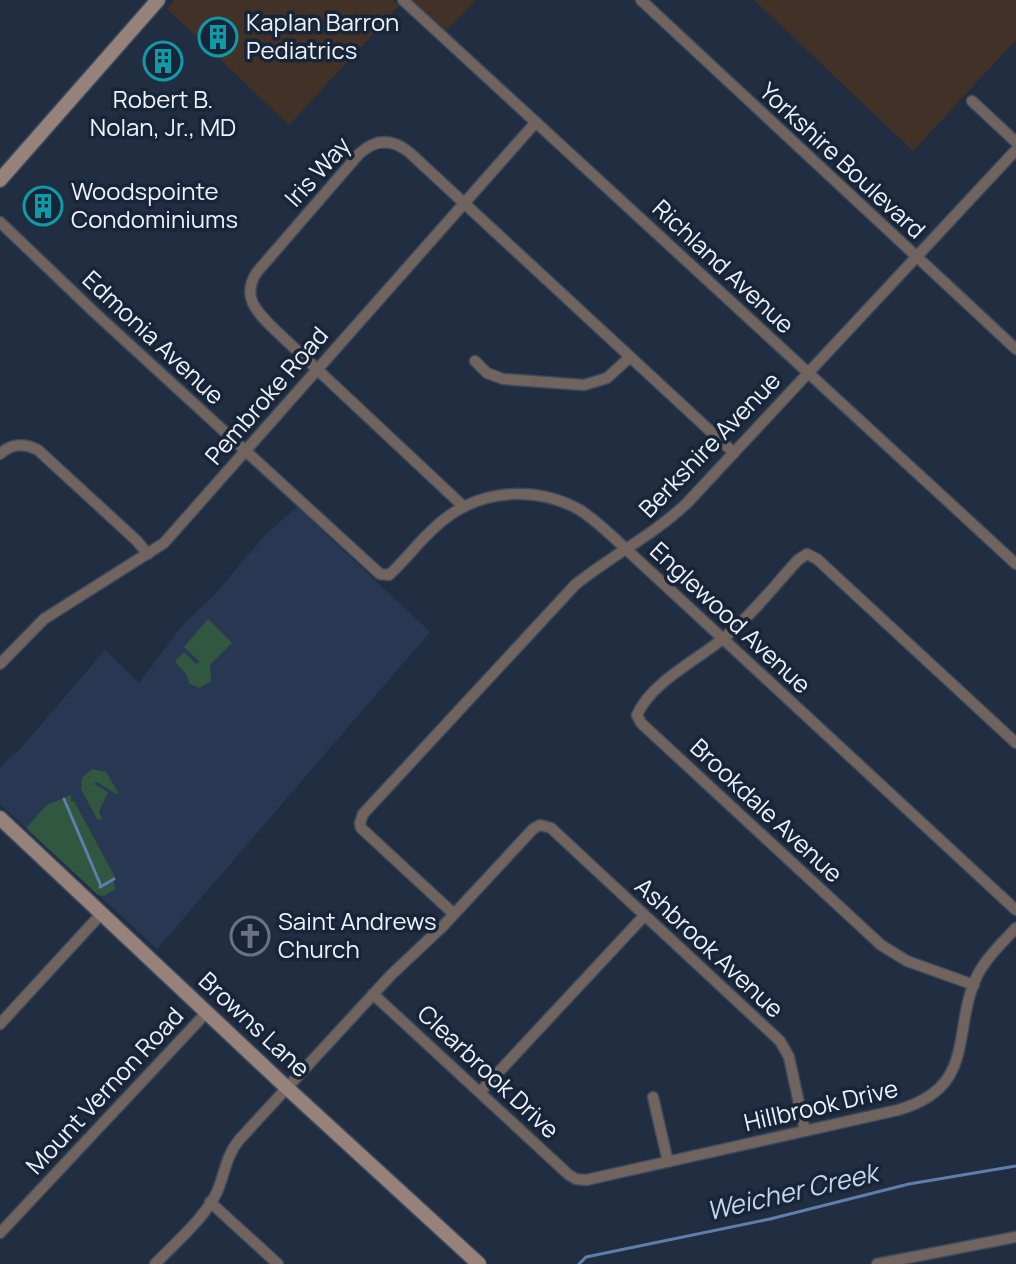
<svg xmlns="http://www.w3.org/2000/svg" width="1016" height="1264" font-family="Manrope,sans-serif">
  <rect width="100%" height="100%" fill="#212e42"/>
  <g fill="#413126">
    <path d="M174,0H393L399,6L289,125L167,9Z"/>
    <path d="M413,0H476L446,31Z"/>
    <path d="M754,0H1016V40L913,151Z"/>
  </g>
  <path fill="#283852" d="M297,507L430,632L157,949L0,804V768L14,753L16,754L105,650L139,683L183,625L216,593L264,536Z"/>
  <g fill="#325740">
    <path d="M208,619L232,643L210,665L211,681L199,688L189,683L187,675L175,662L184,652L196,664L200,662L184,647Z"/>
    <path d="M92,769L106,772L118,792L116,794L97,782L94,784L108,792L99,811L102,820L97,819L81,789L82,778Z"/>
    <path d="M71,795V801H74L115,877L102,884L100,882L66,805L69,802L65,803L100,887L114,880L115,889L104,896L98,895L26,828L47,805Z"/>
  </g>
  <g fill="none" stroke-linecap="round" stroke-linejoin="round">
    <g stroke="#5e7fab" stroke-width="3">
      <path d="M64,799L101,886"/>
      <path d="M100,887L114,879"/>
      <path d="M579,1264L586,1257L770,1219L909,1184L1016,1166"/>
    </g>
    <defs>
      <g id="street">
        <path d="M403,0L1016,564"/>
        <path d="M641,0L1016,349"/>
        <path d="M972,101L1016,142"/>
        <path d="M0,222L94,312L380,574L389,575C409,557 424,534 446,518C484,489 538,486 580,510C597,521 612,536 627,550L1016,910"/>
        <path d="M475,361L487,373L503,379L584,385L607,378L630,357"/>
        <path d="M0,454C12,443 24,443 38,450L136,540L148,554"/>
        <path d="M464,507L273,328C256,311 241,296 257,272L359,154C376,138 393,139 410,153L734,453"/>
        <path d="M0,664L44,619L164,543L536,122"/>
        <path d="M454,914L361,828L360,823L363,814L575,585C612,555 654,535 688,502L1016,150"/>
        <path d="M974,985L907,961L881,945L641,723L637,715C651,682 699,659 725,637C752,615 774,586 798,560L807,554L817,559L1016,743"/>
        <path d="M373,994L569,1175L576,1179L586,1180L898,1110C978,1087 951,1031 977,976C986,958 1002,943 1016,928"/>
        <path d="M0,1024L102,913"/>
        <path d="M480,1092L644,916"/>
        <path d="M653,1097L668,1162"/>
        <path d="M210,1202L278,1264"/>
        <path d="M0,1233L207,1012"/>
        <path d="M155,1264C176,1242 204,1219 217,1192C225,1173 226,1156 239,1140L391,975L443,926L533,829L540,825L551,828L780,1041L789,1057L805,1131"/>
        <path d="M877,1264L1016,1237"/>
      </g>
      <g id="secondary">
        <path d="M0,180L158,0"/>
        <path d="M0,818L286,1087L479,1264"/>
      </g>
    </defs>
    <use href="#street" stroke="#3d4a5c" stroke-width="13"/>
    <use href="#secondary" stroke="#3d4a5c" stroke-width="17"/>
    <use href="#street" stroke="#71645f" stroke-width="10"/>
    <use href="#secondary" stroke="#97827b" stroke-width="14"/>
  </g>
  <defs>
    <symbol id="building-ring" viewBox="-11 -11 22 22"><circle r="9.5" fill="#182438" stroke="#0f9aa8" stroke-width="1.5"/><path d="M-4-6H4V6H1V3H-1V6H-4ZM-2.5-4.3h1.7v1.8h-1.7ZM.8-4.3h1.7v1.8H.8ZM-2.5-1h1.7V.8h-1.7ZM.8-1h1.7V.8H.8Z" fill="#0f9aa8"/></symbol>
    <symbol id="church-ring" viewBox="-11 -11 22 22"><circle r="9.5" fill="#182438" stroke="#6b7280" stroke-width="1.5"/><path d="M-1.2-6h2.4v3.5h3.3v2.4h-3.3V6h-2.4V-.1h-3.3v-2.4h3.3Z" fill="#6b7280"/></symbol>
  </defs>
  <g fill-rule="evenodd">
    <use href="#building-ring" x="196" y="15" width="44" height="44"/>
    <use href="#building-ring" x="141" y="39" width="44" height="44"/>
    <use href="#building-ring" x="21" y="184" width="44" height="44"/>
    <use href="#church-ring" x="228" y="914" width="44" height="44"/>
  </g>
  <g text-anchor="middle" stroke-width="7" stroke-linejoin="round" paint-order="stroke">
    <g font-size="24" fill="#ecf3fe" stroke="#182438" text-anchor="start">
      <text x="246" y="31">Kaplan Barron<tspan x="246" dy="28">Pediatrics</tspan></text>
      <text x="163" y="108" text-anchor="middle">Robert B.<tspan x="163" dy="28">Nolan, Jr., MD</tspan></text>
      <text x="71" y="200">Woodspointe<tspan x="71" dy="28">Condominiums</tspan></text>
      <text x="278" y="930">Saint Andrews<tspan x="278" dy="28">Church</tspan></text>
    </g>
    <g font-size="24" fill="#ecf3fe" stroke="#182438">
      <text transform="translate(842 161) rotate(43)" y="8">Yorkshire Boulevard</text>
      <text transform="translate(318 172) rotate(-48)" y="8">Iris Way</text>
      <text transform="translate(723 267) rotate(43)" y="8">Richland Avenue</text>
      <text transform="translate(153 338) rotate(43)" y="8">Edmonia Avenue</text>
      <text transform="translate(267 396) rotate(-49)" y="8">Pembroke Road</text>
      <text transform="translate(710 445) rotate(-46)" y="8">Berkshire Avenue</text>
      <text transform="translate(730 618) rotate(43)" y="8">Englewood Avenue</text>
      <text transform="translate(766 811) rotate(43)" y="8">Brookdale Avenue</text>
      <text transform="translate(709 948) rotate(43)" y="8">Ashbrook Avenue</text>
      <text transform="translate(254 1025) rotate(43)" y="8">Browns Lane</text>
      <text transform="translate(488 1072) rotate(43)" y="8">Clearbrook Drive</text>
      <text transform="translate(105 1091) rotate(-47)" y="8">Mount Vernon Road</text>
      <text transform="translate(821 1106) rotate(-13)" y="8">Hillbrook Drive</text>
    </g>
    <g font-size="26" font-style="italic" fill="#c3d7f1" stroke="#182438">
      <text transform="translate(792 1192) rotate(-13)" y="9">Weicher Creek</text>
    </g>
  </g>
</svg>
